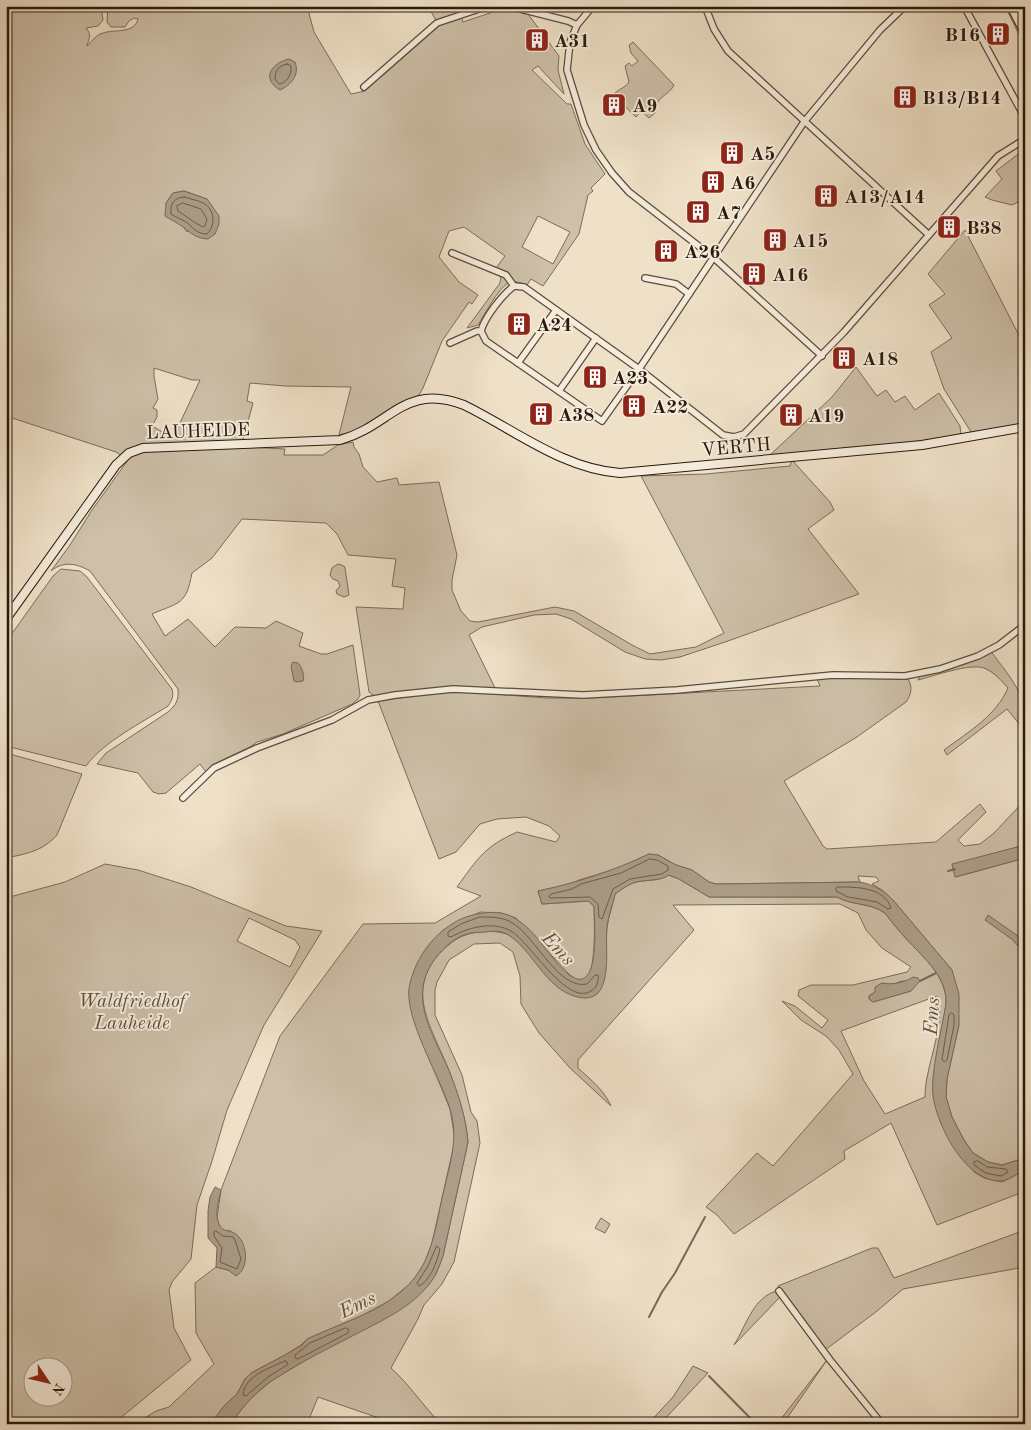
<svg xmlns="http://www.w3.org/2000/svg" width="1031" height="1430" font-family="'Old Standard TT',serif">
  <rect width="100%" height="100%" fill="#efe1c8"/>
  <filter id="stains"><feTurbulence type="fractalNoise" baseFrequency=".004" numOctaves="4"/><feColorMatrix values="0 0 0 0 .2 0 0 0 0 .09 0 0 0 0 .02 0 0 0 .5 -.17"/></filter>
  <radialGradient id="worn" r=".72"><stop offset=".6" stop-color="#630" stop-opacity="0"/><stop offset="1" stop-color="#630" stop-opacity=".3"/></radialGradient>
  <g fill="#cdbfa8" stroke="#7b6c5b" fill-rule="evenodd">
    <path d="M6,6H101L103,20L98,26L86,28C92,35 89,38 87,46C92,41 97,34 103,33C115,29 134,34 138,19L134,18L129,21L125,27H111L107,22L108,6H307L314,32L351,94L365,91L439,26L428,6H458L463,22L493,12L492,8L503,6L508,9L528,14L559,56L558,70L564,94L538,66L532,70L567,104H571L585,144L605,174L591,188L593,191L588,195L579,234L543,286L531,279L527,285C521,283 514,280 508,283C497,290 485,314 478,325L467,328L500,283L501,277L493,272L505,256L464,227L449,231L439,257L459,282L478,295L472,304L469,302L442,341L423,388L419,395L352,432L339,435L351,387L285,386L250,383L247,401L253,403L243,440L245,447L285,449L284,455H323L338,445L353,442L354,447L359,454L363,467L377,482L397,478L399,485L439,482L457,555L452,580V590L461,611L470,621L478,622L555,607L574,611L632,645L650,654L696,647L724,633L641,476L706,474L790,466L792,460L830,502L834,510L808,529L859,594L728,641L680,657L661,660L645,659L625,652L571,619L556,614L534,615L482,627L469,635L495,688L452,687L374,696L369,692L356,607L403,609L405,588L392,586L396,559L348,555L337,534L326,523L242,519L212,558L192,573C186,605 180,602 152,614L165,636L188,619L215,647L235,627L266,628L276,621L303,633L299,646L321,654H327L353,645L360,695L358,699L352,704L283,734L257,742L250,747L212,765L206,772L200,764L166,793L159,794L153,792L138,773L97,764L106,753L168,712C176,705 179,700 178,689L90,571C76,563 63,561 51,571L70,545L92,510L128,460L116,452L6,416ZM184,191L207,199L187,232L166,203L173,193ZM538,216L570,232L553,264L522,247ZM154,368L192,380H200L173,438L152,426L157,417V410L153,408L158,399L154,376Z"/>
    <path d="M1005,6H1025V47Z"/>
    <path d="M633,42L674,85C668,97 656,95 655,113L649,118L641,111L636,117L613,95C618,89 624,89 629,82L625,66L629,63L632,66L638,61L631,53L629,45Z"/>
    <path d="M1025,149V199L1012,205L992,200L985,197L1002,179L996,171Z"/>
    <path d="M965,230L1025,347V423L978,433L971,432L944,389L931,352L952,338L929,305L945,294L928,274Z"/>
    <path d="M856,367L877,396L886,390L895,402L905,396L915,410L939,393L960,426L961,436L865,447L770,455L832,397Z"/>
    <path d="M338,564L344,566L345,568L349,595L344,597L337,594L336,591L340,586L338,581L333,579L330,575L332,568Z"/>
    <path d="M61,569L80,571L87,577L172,689C174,696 172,700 168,706C143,722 103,742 86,766L6,746V642L53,576Z"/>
    <path d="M990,650C1002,667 1023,690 1025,711C1025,718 1025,725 1025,731L1007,709L947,755L944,750C968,732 996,716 1008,688C1001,680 994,672 984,668C970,663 934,676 918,680L921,673Z"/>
    <path d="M832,678L908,679C913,687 911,695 906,702L857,737L784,781L823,846L827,849L936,842L980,804L986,812L958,840L964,846L980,844L994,833L1025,800V845L952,865L956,877L1025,858V941L988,916L986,920L1013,940L1025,954V1158L1002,1165L988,1162L973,1153L964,1140L952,1117L946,1097L947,1079L959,1025L952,970L893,900L882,890L872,884L879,881L876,877L858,876L860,882L716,884L709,882L692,870L676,865L658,855L649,854L619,868L579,880L571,884L538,891L542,904L588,901L594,906C594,919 597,973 585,979C580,982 574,978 570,975L516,918L501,913L480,912L443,930L428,946L416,966L422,1041L450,1109L455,1140L432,1243L424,1264L412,1282L389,1301L363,1315L307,1339L301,1345L285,1355L251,1373L245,1379L237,1394L223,1407L211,1424H135L156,1411L169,1407L214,1364L196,1333L195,1283L216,1267L228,1270L231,1231H224L219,1227L217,1218L221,1190L280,1036L363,924L435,923L481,896L457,887C478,858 484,847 517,832L556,842L560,836L549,826L526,817L497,819L480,824L456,852L439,859L378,701L453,691L546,698H591L820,686L817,679Z"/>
    <path d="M6,753L82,774L57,835C43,851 26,854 6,858Z"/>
    <path d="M105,864L138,870L191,887L286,926L322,931L264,1025L227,1110L212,1161L197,1205L191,1259L172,1282L169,1290L174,1328L191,1360L113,1424H6V898L65,882ZM249,918L295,940L300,947L290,967L237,941ZM32,1368H62V1398H32Z"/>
    <path d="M668,875L679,879L709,897H837C853,906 869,902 885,913C890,920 896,927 902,934C919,954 948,975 946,1005L933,1081L974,1172L984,1178L1002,1182L1025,1170V1193L1023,1192L937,1225L891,1123L844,1151L845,1159L734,1234L717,1215L706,1207L757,1153L773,1166L853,1074L839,1050L826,1036L801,1020L782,1001L795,1006L822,1028L828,1020L798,996L799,990L811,985H853L907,972L911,967L882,948L866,930L858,913L840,904L673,905L694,930L578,1060V1068C591,1080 604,1090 611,1106L570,1068L539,1033L521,1004L520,976L513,952L500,943L474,944L449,960L437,982L435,990V1015L462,1075L471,1112L477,1121L480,1143L454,1262L442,1284L424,1305L418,1319L391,1368C410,1385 423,1406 441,1424H396L318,1397L307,1424H230L250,1399L271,1381L428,1286L436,1274L443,1256L468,1142C466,1118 458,1095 450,1073C431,1024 399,985 451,943C466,931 491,928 509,935L597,994C609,973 605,951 607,928C608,917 613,905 615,894C621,890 627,885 633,883C644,879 659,882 668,875ZM902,981H908L911,991L873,1002L869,999V996L875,992L882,983L891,985ZM937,996C945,1017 932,1052 928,1073C926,1081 925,1089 925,1097L885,1114L864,1081L841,1031Z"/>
    <path d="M601,1218L610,1224L605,1233L595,1228Z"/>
    <path d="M1025,1230V1267L903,1289L877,1311L825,1350L778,1286L872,1248H878L894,1278Z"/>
    <path d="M773,1292H778L781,1296L734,1345C746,1326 752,1301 773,1292Z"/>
    <path d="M827,1360L783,1424H777Z"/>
    <path d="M693,1366L708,1373L660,1424H648L673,1397Z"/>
  </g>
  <g fill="#ac9d89" stroke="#786958">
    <path d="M289,59L295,62C300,75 291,85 280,90C261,79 271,63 289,59Z"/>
    <path d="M184,191L207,199L219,216V224L215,234L208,239C196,238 192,234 183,227C178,223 171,220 165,216L166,203L173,193Z"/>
    <path d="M293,662L298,663C302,667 305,676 303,681L296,682L294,681L291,666Z"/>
    <path d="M1025,845V858L955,877L952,864Z"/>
    <path d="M649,854L658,855L676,865L692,870L709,882L716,884L860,882C874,885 883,890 893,900L952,970L959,994V1025L947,1079L946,1097L952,1117L964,1140L973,1153L988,1162L1002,1165L1025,1158V1170C1018,1173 1008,1181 1001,1181C966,1183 937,1126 933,1096C930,1073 942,1029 946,1004C948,975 919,954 902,934C896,927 890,920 885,913C869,902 853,906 837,897H709L679,879L669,875C659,882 644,879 633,883C627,885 621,890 615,894C613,904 608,916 607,927C605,946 611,978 598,993C594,997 589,998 584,998C548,995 536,954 510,936C502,930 494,931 485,932C479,933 472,932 466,934C452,939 440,951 432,963C408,1001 435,1037 450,1073C459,1096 466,1118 468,1142L443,1256C439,1267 435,1278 427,1287C410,1307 387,1318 364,1330C333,1346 302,1361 273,1380C256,1391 242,1408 230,1424H211L223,1407L237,1394L245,1379L251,1373L285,1355L302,1345L307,1339C347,1320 402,1307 424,1263C435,1241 438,1214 444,1190C450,1163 459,1137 450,1109C440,1077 405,1020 409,988C410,981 413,972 416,966C425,945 444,925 466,917C481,912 501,909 516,919C533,929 545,949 557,963C601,1014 595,931 594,906L588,901L542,904L538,891C576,883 613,871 649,854Z"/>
    <path d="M988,915L1025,941V954L1013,940L985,920Z"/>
    <path d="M913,977L918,978L920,981L911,991L873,1002L869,999V996L875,992V987L882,983C892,985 904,983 913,977Z"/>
    <path d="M215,1187L221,1190C219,1200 214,1213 219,1224C222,1233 231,1229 237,1235C248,1245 249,1269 236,1276L228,1270L216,1267L217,1248L208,1238V1211L210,1197Z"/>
  </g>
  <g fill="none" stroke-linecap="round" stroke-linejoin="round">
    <g stroke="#6a5c4c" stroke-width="1">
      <path d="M287,64L291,66C292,74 287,83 279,84L275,79C275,70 279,66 287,64Z"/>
      <path d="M184,197C190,199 198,200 203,203C215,209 216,225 207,234C196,234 193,227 186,222C181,219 175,217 171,214C170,203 174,198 184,197Z"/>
      <path d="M183,203L201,209L207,219L205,226L203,227C194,223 186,216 178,211L177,206Z"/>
      <path d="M650,859L657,860L668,866V870L662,874L630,879L613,889L602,919L599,917L598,904L590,897L551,898L549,897L551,894L572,889L581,884L621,873Z"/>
      <path d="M838,887C857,887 884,887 891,908L888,909L877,902L848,897L836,891V888Z"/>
      <path d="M480,917C492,917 505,917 514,924C536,938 559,990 587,984L595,975H598C599,980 597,988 591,991C566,1007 528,938 509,930C491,921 467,928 451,937L448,936V932L461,924Z"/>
      <path d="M952,1013L954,1015V1025L947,1060L944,1062L942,1059L949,1015Z"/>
      <path d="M978,1161L987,1167L1006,1169L1008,1172L1001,1176L986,1173L974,1165V1162Z"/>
      <path d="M216,1231L223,1236L233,1237L235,1240L241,1259L237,1269L220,1262L222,1248L214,1236V1232Z"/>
      <path d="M437,1246L440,1249C437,1262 430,1281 419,1286L417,1283L428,1266Z"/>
      <path d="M346,1328L349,1330L348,1333L298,1359L295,1358V1355L310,1343Z"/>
      <path d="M285,1361L288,1363L287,1365L268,1377L246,1396L243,1395C244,1376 270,1368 285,1361Z"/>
    </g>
    <g stroke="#786958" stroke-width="2">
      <path d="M948,871L955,869"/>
      <path d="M920,981L936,973"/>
      <path d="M649,1317L662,1292L675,1273L705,1217"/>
      <path d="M709,1376L756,1424"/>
    </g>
    <defs>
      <g id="street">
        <path d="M509,6L568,21L577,25"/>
        <path d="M593,6L577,25L570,42L567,70L584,125L596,150L612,173L629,192L714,258L822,356"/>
        <path d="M705,6L714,29L728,51L929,235"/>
        <path d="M905,6L880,30L804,122L639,369L602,421L486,341L481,331C485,317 502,295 514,286L524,287L639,369L723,435L734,437L744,434L844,332L998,156L1025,139"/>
        <path d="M964,6L1025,118"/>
        <path d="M364,87L437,23L488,6"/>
        <path d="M452,253L506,275L514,286"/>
        <path d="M645,278L676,284L689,294"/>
        <path d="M450,343L477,331H481"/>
        <path d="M518,363L556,310"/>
        <path d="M559,391L596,338"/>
        <path d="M183,798L214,768L257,748L332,720L368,700L395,695L453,689L583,695L677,690L833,675L905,676L940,669L978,656L999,645L1025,625"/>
        <path d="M779,1291L830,1360L882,1424"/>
      </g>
      <g id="secondary">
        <path d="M1011,6L1025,33"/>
        <path d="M6,619L116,465L129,453L143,448L340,440C391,426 404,382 464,405C515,430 563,469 620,473L922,445L1025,427"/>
      </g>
    </defs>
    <use href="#street" stroke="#5a4c3c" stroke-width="8"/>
    <use href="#secondary" stroke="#291a0e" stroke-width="10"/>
    <use href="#street" stroke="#f5ecdb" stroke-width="5.5"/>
    <use href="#secondary" stroke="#f5ecdb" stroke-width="8"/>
  </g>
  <defs>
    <symbol id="building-square" viewBox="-11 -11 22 22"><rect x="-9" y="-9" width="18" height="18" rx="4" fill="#8f2418" stroke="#f5ecdb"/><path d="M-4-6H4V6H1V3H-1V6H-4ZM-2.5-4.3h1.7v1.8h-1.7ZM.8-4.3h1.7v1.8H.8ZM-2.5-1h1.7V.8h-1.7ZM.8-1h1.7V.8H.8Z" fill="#fff"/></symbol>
  </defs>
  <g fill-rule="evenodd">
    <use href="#building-square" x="984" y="20" width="28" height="28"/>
    <use href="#building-square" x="523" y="26" width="28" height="28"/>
    <use href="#building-square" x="891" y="83" width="28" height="28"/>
    <use href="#building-square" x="600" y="91" width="28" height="28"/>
    <use href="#building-square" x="718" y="139" width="28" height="28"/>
    <use href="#building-square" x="699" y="168" width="28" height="28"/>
    <use href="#building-square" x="812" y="182" width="28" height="28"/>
    <use href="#building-square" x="684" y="198" width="28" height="28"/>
    <use href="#building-square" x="935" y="213" width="28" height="28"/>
    <use href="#building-square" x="761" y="226" width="28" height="28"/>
    <use href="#building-square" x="652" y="237" width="28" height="28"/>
    <use href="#building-square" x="740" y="260" width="28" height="28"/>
    <use href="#building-square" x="505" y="310" width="28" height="28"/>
    <use href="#building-square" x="830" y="344" width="28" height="28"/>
    <use href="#building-square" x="581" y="363" width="28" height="28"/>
    <use href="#building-square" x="620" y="392" width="28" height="28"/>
    <use href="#building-square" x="527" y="400" width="28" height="28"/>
    <use href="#building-square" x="777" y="401" width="28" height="28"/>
  </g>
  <g text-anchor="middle" stroke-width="4" stroke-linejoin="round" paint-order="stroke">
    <g font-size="19" font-weight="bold" fill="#291a0e" stroke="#f5ecdb" text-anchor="start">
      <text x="980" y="41" text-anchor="end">B16</text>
      <text x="554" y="47">A31</text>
      <text x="922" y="104">B13/B14</text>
      <text x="632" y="112">A9</text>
      <text x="750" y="160">A5</text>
      <text x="730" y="189">A6</text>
      <text x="844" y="203">A13/A14</text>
      <text x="716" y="219">A7</text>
      <text x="966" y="234">B38</text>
      <text x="792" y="247">A15</text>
      <text x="684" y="258">A26</text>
      <text x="772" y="281">A16</text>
      <text x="536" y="331">A24</text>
      <text x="862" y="365">A18</text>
      <text x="612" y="384">A23</text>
      <text x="652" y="413">A22</text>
      <text x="558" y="421">A38</text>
      <text x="808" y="422">A19</text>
    </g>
    <g font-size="19" fill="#291a0e" stroke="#f5ecdb">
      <text transform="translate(198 430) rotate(-2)" y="7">LAUHEIDE</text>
      <text transform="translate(736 446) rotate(-5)" y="7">VERTH</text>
    </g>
    <g font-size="19" font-style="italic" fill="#5a4c3c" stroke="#f5ecdb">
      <text x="132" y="1007">Waldfriedhof<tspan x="132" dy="22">Lauheide</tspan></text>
    </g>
    <g font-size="20" font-style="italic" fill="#5d4e3f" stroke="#f5ecdb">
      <text transform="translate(559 948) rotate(47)" y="7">Ems</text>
      <text transform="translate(931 1016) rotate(-86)" y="7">Ems</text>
      <text transform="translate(357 1304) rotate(-26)" y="7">Ems</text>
    </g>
  </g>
  <rect width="1031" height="1430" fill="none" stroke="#efe1c8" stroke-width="25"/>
  <rect x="8" y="8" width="1016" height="1415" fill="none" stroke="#291a0e" stroke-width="2.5"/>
  <rect x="12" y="12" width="1006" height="1405" fill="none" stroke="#291a0e"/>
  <g transform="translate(48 1382) rotate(125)"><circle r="24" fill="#f5ecdb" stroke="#a39889"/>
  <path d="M0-4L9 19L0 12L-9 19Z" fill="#8f2418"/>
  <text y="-8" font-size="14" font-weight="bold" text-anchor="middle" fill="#291a0e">N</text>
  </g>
  <rect width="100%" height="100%" filter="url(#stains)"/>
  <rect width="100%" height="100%" fill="url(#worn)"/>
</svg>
